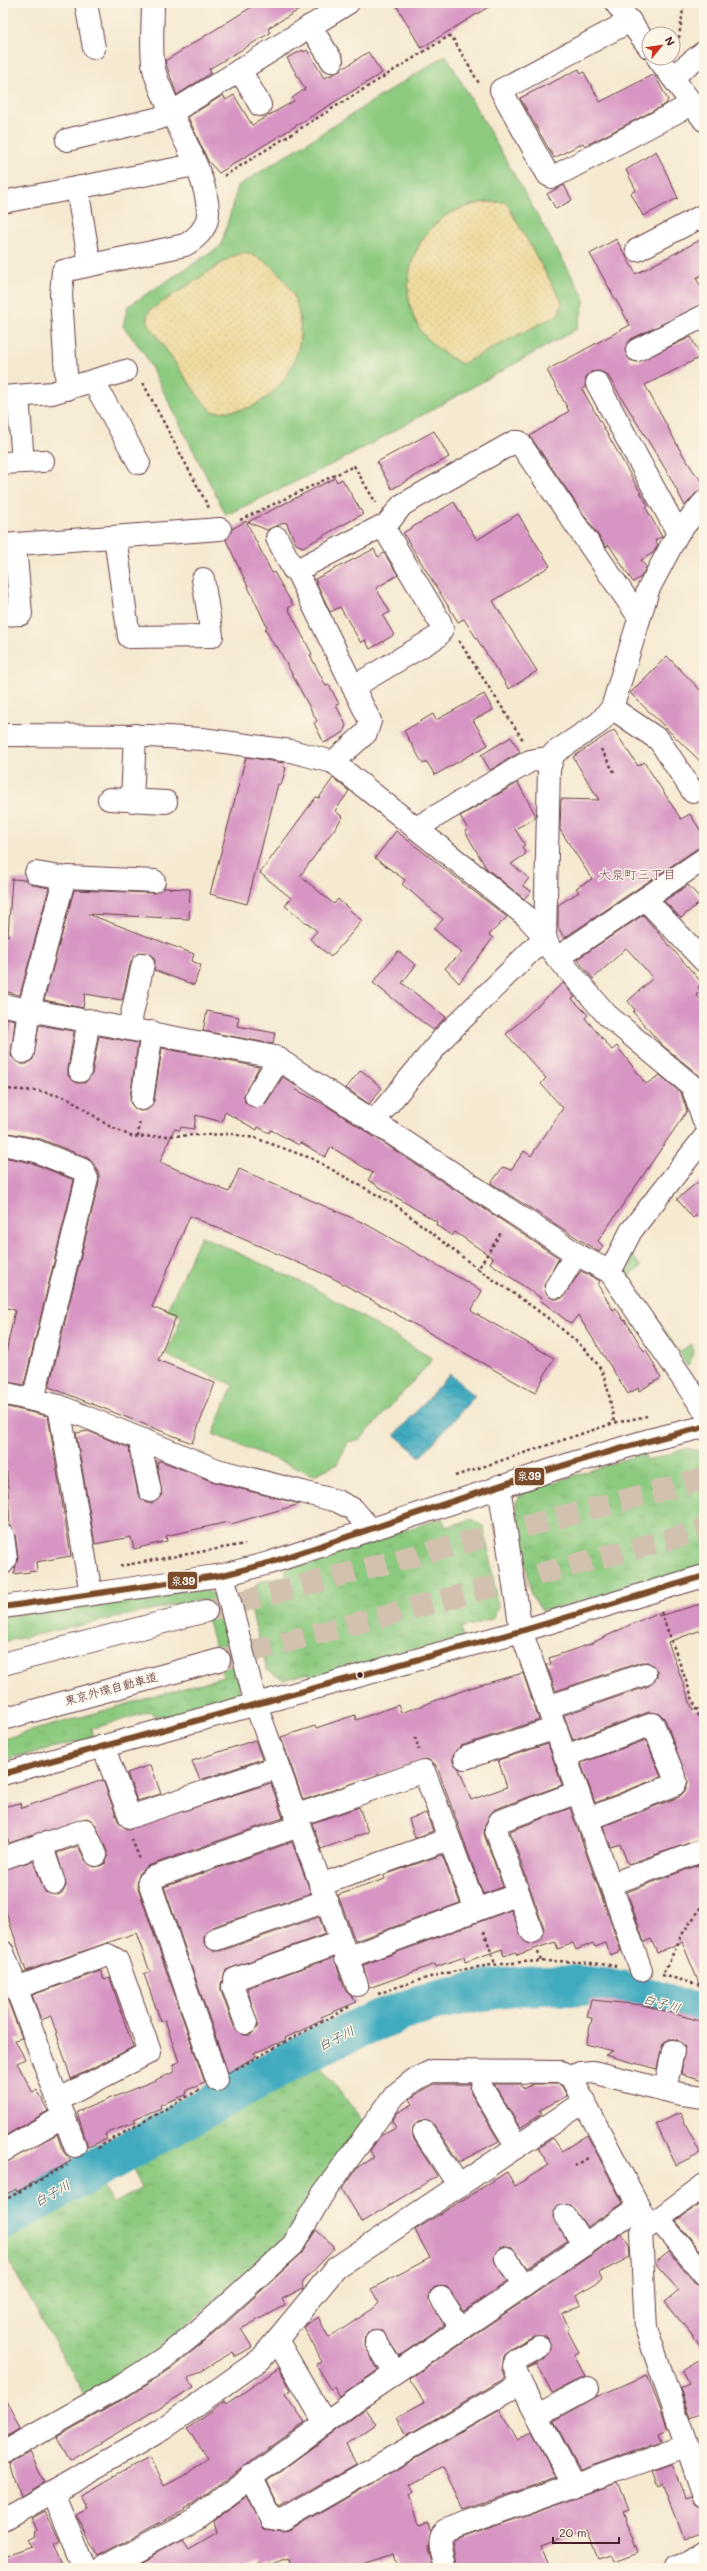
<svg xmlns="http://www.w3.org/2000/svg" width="707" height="2571" font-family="Mali,'Klee One',sans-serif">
  <defs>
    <pattern id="grass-tufts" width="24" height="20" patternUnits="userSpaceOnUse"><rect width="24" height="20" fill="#8cca7f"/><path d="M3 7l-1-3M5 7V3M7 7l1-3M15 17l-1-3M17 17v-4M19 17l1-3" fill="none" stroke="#7aad6e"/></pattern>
    <pattern id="sand-dots" width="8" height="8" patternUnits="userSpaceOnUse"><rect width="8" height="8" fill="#eeda9e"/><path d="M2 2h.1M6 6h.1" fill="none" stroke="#cebb88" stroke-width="1.8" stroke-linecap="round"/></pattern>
    <pattern id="water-waves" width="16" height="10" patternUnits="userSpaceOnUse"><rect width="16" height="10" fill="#3faabf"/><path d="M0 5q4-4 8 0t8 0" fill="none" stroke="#378a9b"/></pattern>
  </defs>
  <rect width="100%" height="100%" fill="#fcf5e5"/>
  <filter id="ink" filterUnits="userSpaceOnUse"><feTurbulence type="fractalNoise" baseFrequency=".025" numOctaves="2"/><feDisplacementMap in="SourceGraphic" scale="8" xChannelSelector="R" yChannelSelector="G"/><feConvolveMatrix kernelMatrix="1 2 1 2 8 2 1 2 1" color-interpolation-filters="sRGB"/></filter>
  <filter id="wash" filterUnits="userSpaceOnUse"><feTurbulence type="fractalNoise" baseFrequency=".012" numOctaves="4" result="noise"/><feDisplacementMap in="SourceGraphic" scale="16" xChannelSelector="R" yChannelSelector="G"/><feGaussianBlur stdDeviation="0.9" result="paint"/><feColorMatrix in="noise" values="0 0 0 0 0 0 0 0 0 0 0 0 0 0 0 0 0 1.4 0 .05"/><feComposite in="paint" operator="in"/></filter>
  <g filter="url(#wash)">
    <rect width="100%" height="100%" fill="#f5e9d0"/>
    <g fill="url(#grass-tufts)" stroke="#6b7455">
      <path d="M628,1256L634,1257L641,1267L629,1276L679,1352L692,1344C694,1351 692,1362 687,1366L622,1274Z"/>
      <path d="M688,1448L704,1452V1565L555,1609L542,1610L531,1595L516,1509V1502L522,1493L644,1453L647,1461Z"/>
      <path d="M442,1518L446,1527L472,1519L484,1527L498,1607L492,1619L461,1628L463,1638L311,1679L309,1673L284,1680L267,1670L248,1598L259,1582L287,1576L285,1569Z"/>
      <path d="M201,1588L214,1594L218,1601L240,1678L238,1697L164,1720L149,1712L91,1729L93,1738L3,1760V1739L223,1677L202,1599L3,1642V1616Z"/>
      <path d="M319,2063L364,2123L283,2239L157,2351L85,2396L3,2251V2239L102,2184L113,2204L142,2188L132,2168Z"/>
    </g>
    <g fill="url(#sand-dots)" stroke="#9c7c64">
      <path d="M484,202H506L562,302L559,314L462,364C446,355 430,345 420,329C396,293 410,238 447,215C459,208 471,205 484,202Z"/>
      <path d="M245,252C315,275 319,370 255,405C242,412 227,411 213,412L198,396L149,325L147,316L150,310L231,257Z"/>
    </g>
    <g fill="#8cca7f" stroke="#6b7455" fill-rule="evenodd">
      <path d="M446,55L585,299L577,329L349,456L226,515L144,353L123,326L128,306L221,246L238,186ZM484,202H506L562,302L559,314L462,364C446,355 430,345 420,329C396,293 410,238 447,215C459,208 471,205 484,202ZM245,252C315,275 319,370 255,405C242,412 227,411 213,412L198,396L149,325L147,316L150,310L231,257Z"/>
      <path d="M201,1236L312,1287L433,1359L361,1439L348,1442L337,1464L314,1475L213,1434L233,1385L166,1355L182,1316L167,1310Z"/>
    </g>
    <path fill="url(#water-waves)" stroke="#446475" d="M450,1374L475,1396L420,1457L395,1435Z"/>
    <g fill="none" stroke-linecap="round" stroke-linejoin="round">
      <path stroke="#3faabf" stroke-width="40" d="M3,2220L309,2051C394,2008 477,1982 574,1985C618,1987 663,2002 704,2016"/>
    </g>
    <g id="blocks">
      <g fill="#d795c3">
        <path d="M258,3H311L268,28L270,33L209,69L211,73L177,95L165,61Z"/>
        <path d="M395,3H495L421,48Z"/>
        <path d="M303,50L304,52L307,50L324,78L338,72L368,52L382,73L219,173L208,161L188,117L223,95L226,100L234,95L252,125L294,101L292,98L305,89L287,58Z"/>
        <path d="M579,69L581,74L584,72L600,102L654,74L668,100L666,104L585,146L583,143L554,158L520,98Z"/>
        <path d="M656,151L678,198L643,216L631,193L636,190L626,170Z"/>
        <path d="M564,185L572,200L556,209L547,194Z"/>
        <path d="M704,238V274L696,278L704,293V304L631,339L625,350L630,360L637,362L691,337L701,357L645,385L680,450L694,472L704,483V489L695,494L685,506L669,475L607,374L598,371L591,372L586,377L585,387L582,389L648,506L646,508L662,537L655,540L658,545L653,553L641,560L646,567L641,577L633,582L609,545L606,547L530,436L569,411L547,370L630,325L590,254L616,239L636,274Z"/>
        <path d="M434,431L449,457L392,489L377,462Z"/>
        <path d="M335,478L337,482L342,479L363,514L324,535V536L303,547L296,544L286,522L267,530L248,522Z"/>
        <path d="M454,502L477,540L518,514L550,566L493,601L537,671L509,689L464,619L458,622L403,533Z"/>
        <path d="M246,521L272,573L274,572L293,605L288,608L312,654L310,655L326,686L329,685L339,704L336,705L346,725L343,733L324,743L314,723L317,721L277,646L275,647L265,629L267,627L226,540L232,529Z"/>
        <path d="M374,549L378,557L384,553L398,575L376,588L390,612L383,616L394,635L370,649L365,640L361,643L340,607L330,612L315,579Z"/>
        <path d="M667,656L704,694V765L630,693Z"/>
        <path d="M484,694L493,710L473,720L488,745L435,775L427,762L423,764L404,731L433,714L436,720Z"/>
        <path d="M614,730L638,766L644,762L681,819L690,814L704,836V844L564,938L558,927V905L579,892L576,888L592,879L560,830L561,799L599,800L573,757Z"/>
        <path d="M511,737L520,752L490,770L481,755Z"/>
        <path d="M246,757L284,763L283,767L286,768L281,785L278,784L247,904L210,894Z"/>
        <path d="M333,778L349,791L335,811L343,817L300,876L334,904L338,899L362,921L331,957L310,939L317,931L285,906L291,898L260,873L316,797L319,798Z"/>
        <path d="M518,783L535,814V818L515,829L525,845L522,847L526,854L511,864L529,878L523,886L531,891L524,899L486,868L465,831L468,829L460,816Z"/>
        <path d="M396,831L507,917L489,935L493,938L459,983L445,968L462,953L434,929L443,919L402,884L405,880L375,858Z"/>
        <path d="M12,879L26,880L34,885L49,888L20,995L3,991V934L8,936Z"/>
        <path d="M688,885L702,900L681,918L664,901Z"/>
        <path d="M164,888L190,889L189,919L88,914L194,954L192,961L201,965L194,985L154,970L155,961L152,955L140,952L131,961L122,1000L85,994L83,1008L44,1000L74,890L153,893Z"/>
        <path d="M643,915L702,983L698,987L701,991L696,995L704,1003V1082L700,1076L662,1045L633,1012L635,1010L628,1001L653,978L629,951L626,948L593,979L577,959Z"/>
        <path d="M398,951L416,965L402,983L446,1017L433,1030L373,983Z"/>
        <path d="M563,983L575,997L572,999L588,1015L585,1018L612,1050L617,1046L646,1084L660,1075L681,1093L687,1111L598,1241L603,1246L599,1252L491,1183L503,1167L511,1170L524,1151L531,1156L563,1108L541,1084L546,1078L506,1034Z"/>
        <path d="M207,1011L239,1017L237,1026L275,1033L273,1044L203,1031Z"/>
        <path d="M7,1018L15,1020L11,1056L21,1064H27L33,1059L39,1025L74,1031L68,1069V1076L77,1083H85L92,1074L99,1036L138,1043L130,1098L131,1104L140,1111L147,1110L154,1101L162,1048L259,1067L244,1095L245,1102L255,1108L266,1103L283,1077L296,1086L295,1089L327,1106L559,1258L544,1286L549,1297L555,1299L562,1298L581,1271L600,1281L598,1285L613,1310L616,1308L624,1321L625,1320L644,1351L646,1350L661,1378L639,1391L638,1388L628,1394L578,1315L571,1324L540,1300L541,1298L490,1263L493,1258L455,1232L452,1236L436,1225L437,1222L368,1180L373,1173L331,1147L325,1157L300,1142L299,1145L271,1130L269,1133L258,1127L257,1130L225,1112L222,1122L196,1115L194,1129L181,1127L180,1130L174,1129L160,1162L229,1192L239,1169L366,1224L482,1291L471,1311L554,1358L535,1393L331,1277L190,1216L152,1307L176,1317L158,1360L215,1383L192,1443L49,1387L99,1182V1174L94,1165L88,1158L41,1139L3,1132V1068Z"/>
        <path d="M361,1070L382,1088L369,1104L346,1088Z"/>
        <path d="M3,1157L32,1163L74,1180L24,1385L3,1381V1367L15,1310L3,1307Z"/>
        <path d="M704,1177V1208L693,1218L677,1199Z"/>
        <path d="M3,1406L48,1416L71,1556L36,1562L37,1571L14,1574L18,1557L15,1534L10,1526L7,1472H3Z"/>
        <path d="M88,1431L129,1448L138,1494L146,1503H153L162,1495L157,1462L161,1461L214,1482L300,1504L231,1524L228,1522L166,1536L167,1541L134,1549L131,1537L95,1544L76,1433Z"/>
        <path d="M704,1603V1629L668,1642L693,1710L704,1707V1838L628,1864L620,1844L611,1847L603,1826L679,1797L685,1791L688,1782L665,1719L660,1714L649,1712L573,1740L564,1715L649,1686L657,1677V1670L648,1662H641L556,1691L546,1665L551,1664L549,1658L590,1644L636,1622L658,1613L659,1616Z"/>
        <path d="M523,1673L539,1720L461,1746L453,1756V1762L459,1769L471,1800L507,1787L498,1760L548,1744L562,1785L495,1809L489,1816L485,1825L484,1834L503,1887L483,1894L438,1769L435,1764L427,1759L303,1800L281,1737L315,1726L316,1728L355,1715L356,1720L398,1705L401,1713L473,1687Z"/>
        <path d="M255,1740L262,1759L200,1780L192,1761Z"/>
        <path d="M646,1740L661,1777L595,1803L581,1763Z"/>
        <path d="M151,1765L161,1794L137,1801L127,1773Z"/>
        <path d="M103,1780L118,1821L127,1829L271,1783L283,1818L148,1866L140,1872L137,1885L205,2083L187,2090L186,2095L160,2105L161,2108L134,2119L136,2122L105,2134L107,2139L88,2147L77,2112L175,2072L173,2064L179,2062L165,2020L161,2022L144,1974L150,1972L136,1933L26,1971L3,1903V1870L33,1861L45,1892L58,1895L63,1892L66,1885L57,1853L78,1846L85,1860L95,1867L106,1863L108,1856L96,1825L87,1818L9,1843L3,1826V1807L20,1803L22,1808Z"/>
        <path d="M359,1807L368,1832L321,1849L312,1823Z"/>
        <path d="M570,1808L621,1951L610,1955L606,1943L595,1947L593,1943L576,1950L573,1943L558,1949L555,1942L517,1955L516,1952L504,1956L502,1949L465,1962L464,1957L436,1967L435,1964L369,1988L363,1965L511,1910L524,1941L530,1944L541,1940L544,1928L510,1831Z"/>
        <path d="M426,1813L433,1831L415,1838L409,1819Z"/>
        <path d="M292,1842L311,1893L212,1927L204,1936V1943L213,1951H220L319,1917L325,1934L226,1970L221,1984V1991L234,2027L244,2035H251L258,2026L247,1988L334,1957L345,1990L357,2002L321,2017L323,2020L285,2038L286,2040L254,2053L256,2056L228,2073L164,1887Z"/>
        <path d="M442,1855L460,1903L355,1941L338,1895L385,1879L384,1875Z"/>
        <path d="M704,1863V1993H703L682,1942L657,1953L651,1939L644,1942L627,1892Z"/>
        <path d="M101,1971L104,1980L110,1978L133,2047L71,2079L51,2016L41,2020L32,1995Z"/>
        <path d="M3,1988L22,2038L15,2040L25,2059L17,2063L33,2093L37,2090L48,2111L3,2137Z"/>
        <path d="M591,2000L643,2005L704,2022V2080L681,2074L685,2047L676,2039H669L663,2043L657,2069L605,2055L613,2051L586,2044L592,2018L587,2017Z"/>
        <path d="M435,2084H471V2094L499,2141L459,2162L434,2125L424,2120L418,2121L413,2127V2138L437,2176L362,2222L342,2189L358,2167L374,2157L370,2151L380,2136L396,2128L392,2121L397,2113L413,2104L410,2099L421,2091Z"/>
        <path d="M494,2084H521L524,2089L533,2084H558L562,2086L567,2096L540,2110L542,2114L520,2128Z"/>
        <path d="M680,2113L700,2153L676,2165L656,2124Z"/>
        <path d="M57,2134L63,2151L71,2161L17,2192L16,2189L3,2196V2163Z"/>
        <path d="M587,2135L623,2203L587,2227L571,2205H558L554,2211L553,2217L567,2241L527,2268L512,2247L505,2246L499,2248L494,2259L507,2282L464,2311L447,2287H435L430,2292L429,2299L444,2325L399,2356L382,2331H370L365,2336L364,2343L378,2370L340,2397L334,2387L330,2389L316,2365L322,2362L304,2327L306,2324L318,2317L329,2338L374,2308L379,2303L371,2289L430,2258L415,2230L507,2172L515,2186L549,2165L538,2148L553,2138L562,2151Z"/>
        <path d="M704,2201V2255L676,2221Z"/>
        <path d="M316,2230L334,2246L333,2250L302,2283L303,2288L282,2299L285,2305L241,2329L252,2347L235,2357L233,2352L188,2378L194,2387L70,2461L57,2437L129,2396L172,2368L223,2326L301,2254Z"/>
        <path d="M622,2234L629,2245L630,2257L599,2273L602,2279L577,2295L581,2305L562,2313L569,2328L567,2330L579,2352L574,2355L585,2376L552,2393L537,2364L528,2368L545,2358L551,2348L546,2336H533L510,2349L504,2356L502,2370L505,2378L407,2435L397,2417L424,2402L409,2379Z"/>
        <path d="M669,2252L694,2282L704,2286V2350L665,2302L679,2291L655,2263Z"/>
        <path d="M704,2358V2412L690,2418L680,2388L689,2384L682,2371Z"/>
        <path d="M279,2368L291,2390L285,2394L305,2422L192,2505L98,2557L76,2514L87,2508L80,2495L149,2458L164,2486L187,2474L208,2457L187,2429L225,2401L227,2404Z"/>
        <path d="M647,2375L668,2429L659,2433L662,2441L580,2470L554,2421L596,2397Z"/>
        <path d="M3,2392L20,2429L3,2439Z"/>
        <path d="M365,2409L376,2424L346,2445L356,2464L279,2507L267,2481Z"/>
        <path d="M500,2410L517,2440L532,2431L556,2478L464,2510L444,2469L441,2468L410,2485L414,2492L409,2495L418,2524L428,2521L430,2529L427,2548L432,2568H398L394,2555L362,2565L363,2568H289L287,2558L262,2568L260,2563L245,2568H130L183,2539L189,2548L216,2532L213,2521L247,2496L263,2528L281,2532L289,2531Z"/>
        <path d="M30,2452L44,2482L21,2496L10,2463Z"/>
        <path d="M672,2464L685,2498L691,2496L696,2505L704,2508V2532L684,2539L662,2484L658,2486L652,2471Z"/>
        <path d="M617,2483L628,2510L623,2512L638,2552L614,2561L612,2555L599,2559L588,2530L541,2547L551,2568H457L452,2541Z"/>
        <path d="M45,2511L60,2541L54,2544L65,2568H3V2557L32,2547L28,2540L35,2536L33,2532L36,2530L31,2519Z"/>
      </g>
    </g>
  </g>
  <g filter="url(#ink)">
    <use href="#blocks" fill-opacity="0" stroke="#643d44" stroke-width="1"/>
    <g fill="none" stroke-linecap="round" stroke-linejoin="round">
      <g stroke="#d3c1af" stroke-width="22" stroke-dasharray="22 11" stroke-linecap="butt">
        <path d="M206,1611L704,1479"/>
        <path d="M219,1660L704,1530"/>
      </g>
      <defs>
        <g id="minor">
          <path d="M86,3L94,48"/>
          <path d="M616,3L649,47"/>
          <path d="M630,21L501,90L548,175L553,177L692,104"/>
          <path d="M310,26L332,61"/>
          <path d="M658,58L704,120"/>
          <path d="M240,70L260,105"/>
          <path d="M672,77L704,52"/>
          <path d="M67,140L160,118L171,113L348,3"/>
          <path d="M77,188L90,265"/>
          <path d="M3,202L195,165"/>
          <path d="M637,250L704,215"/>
          <path d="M637,350L704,316"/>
          <path d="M93,381L139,463"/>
          <path d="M597,383L678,533"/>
          <path d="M67,389L61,295L63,271L185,245C197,238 208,228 208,212C207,169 168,116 155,73C150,57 153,21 153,3"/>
          <path d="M18,396L23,462"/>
          <path d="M3,397L52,393L125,371"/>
          <path d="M3,463L43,461"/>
          <path d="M384,528L402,505L514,442H519L639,617"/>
          <path d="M115,537L129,637L212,636L203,579"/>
          <path d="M277,538L293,569L299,571"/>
          <path d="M3,545L220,529"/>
          <path d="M3,615L21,614L15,545"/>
          <path d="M353,687L437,637L442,629L440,622L384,528"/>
          <path d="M3,735L149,736L202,739L291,751L333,762L526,916L545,937L550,949L607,1015L692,1086L704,1121"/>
          <path d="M333,762L366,733L370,721L299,576L301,568L380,527L384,528"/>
          <path d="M693,792L659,740L612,708L648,590L678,533L704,502"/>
          <path d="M109,799L166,802"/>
          <path d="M132,801L135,735"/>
          <path d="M416,828L530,761L552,757"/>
          <path d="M36,873L66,878"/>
          <path d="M645,899L704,961"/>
          <path d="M557,958L704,859"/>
          <path d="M3,1005L275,1057L578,1255L610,1272L704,1410"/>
          <path d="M129,1028L143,964"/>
          <path d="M23,1052L29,1009L64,880L68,877L154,881"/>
          <path d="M80,1071L89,1020"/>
          <path d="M256,1096L279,1059"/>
          <path d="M142,1099L152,1032"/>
          <path d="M375,1120L444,1037L545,937L549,769L554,753L599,723L612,708"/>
          <path d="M3,1144L36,1151L83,1170L87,1179L33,1400"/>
          <path d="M610,1272L631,1231L704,1138"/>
          <path d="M556,1287L576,1254"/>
          <path d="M3,1393L59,1406L217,1470L337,1501L353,1509L371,1530"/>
          <path d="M59,1406L91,1594"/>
          <path d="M144,1440L141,1449L150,1491"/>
          <path d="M499,1486L521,1631L641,1970"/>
          <path d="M3,1536L6,1559L3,1563"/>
          <path d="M223,1575L256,1705L357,1985"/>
          <path d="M3,1607L223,1575L269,1563L576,1462L649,1440L704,1427"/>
          <path d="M548,1707L645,1674"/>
          <path d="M103,1746L130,1817L278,1767"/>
          <path d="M565,1756L653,1724L676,1781L674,1785L588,1819"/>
          <path d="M465,1758L556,1728"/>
          <path d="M3,1774L521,1631L704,1576"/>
          <path d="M295,1816L424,1771L476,1910"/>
          <path d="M41,1844L54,1883"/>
          <path d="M3,1858L85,1830L96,1855"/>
          <path d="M611,1884L704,1850"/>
          <path d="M320,1885L449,1839"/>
          <path d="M532,1932L496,1830L500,1821L578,1792"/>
          <path d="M216,1939L326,1901"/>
          <path d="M3,1952L75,2146"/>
          <path d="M346,1958L519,1894"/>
          <path d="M16,1988L108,1955L117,1960L150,2052L58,2100"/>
          <path d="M246,2023L233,1987L235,1979L340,1942"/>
          <path d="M571,2077L580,2073L593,2072L681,2094L704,2097"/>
          <path d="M217,2080L149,1881L152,1878L299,1826"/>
          <path d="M482,2088L517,2147"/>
          <path d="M665,2090L673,2051"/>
          <path d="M424,2132L459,2186"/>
          <path d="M3,2151L64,2116"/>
          <path d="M704,2185L641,2232L646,2328L704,2496"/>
          <path d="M565,2216L584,2245"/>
          <path d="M658,2219L704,2274"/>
          <path d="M506,2258L524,2286"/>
          <path d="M441,2298L461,2329"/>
          <path d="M277,2340L325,2423"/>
          <path d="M376,2342L395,2373"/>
          <path d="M521,2384L514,2366L516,2360L539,2347"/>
          <path d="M538,2415L588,2388"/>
          <path d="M3,2453L123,2385L164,2358L199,2330L293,2245L322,2195L395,2095L414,2080L432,2071L561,2072L571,2077L649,2226"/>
          <path d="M251,2476L271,2518L283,2520L521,2384L574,2486"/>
          <path d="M53,2492L85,2568"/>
          <path d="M3,2520L163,2429L261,2359L336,2268L585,2101"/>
          <path d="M104,2568L195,2519L359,2398L638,2208"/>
          <path d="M445,2568C443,2556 433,2537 446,2530L686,2446"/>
          <path d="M677,2568L704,2551"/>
        </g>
        <g id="highway">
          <path d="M3,1664L206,1611"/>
          <path d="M3,1719L219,1660"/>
        </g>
      </defs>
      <use href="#minor" stroke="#643d44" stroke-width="24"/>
      <use href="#highway" stroke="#643d44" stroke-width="24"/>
      <g stroke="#643d44" stroke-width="2.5" stroke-dasharray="3 3" stroke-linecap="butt">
        <path d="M678,44L684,3"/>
        <path d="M224,176L449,36L452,37L480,85"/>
        <path d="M143,383L209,508"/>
        <path d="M240,520L354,466L376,503"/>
        <path d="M459,641L523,740"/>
        <path d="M601,749L614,772"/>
        <path d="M3,1089L39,1091L68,1098L109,1126L133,1137L232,1134L255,1138L313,1159L397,1206L478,1269L502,1231"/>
        <path d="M138,1137L140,1119"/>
        <path d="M478,1269C509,1291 587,1340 602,1372C609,1388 611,1406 614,1423L647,1416"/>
        <path d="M455,1476L614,1423"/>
        <path d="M120,1566L245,1544"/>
        <path d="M661,1612L704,1730"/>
        <path d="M415,1737L419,1750"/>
        <path d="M132,1839L140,1860"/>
        <path d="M484,1931L495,1964"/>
        <path d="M538,1952L541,1961"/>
        <path d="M664,1972L684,1931L704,1904"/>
        <path d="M662,1975L704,1986"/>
        <path d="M378,1994C453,1965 536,1954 616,1966"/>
        <path d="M236,2069L351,2006"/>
        <path d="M97,2148L199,2090"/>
        <path d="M575,2166L588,2158"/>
        <path d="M3,2201L67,2165"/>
      </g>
      <use href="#minor" stroke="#fff" stroke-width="22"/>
      <use href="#highway" stroke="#fff" stroke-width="22"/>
      <defs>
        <g id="bus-1">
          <path d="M3,1607L223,1575L269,1563C413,1516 556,1462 704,1427"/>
          <path d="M3,1774L521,1631L704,1576"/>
        </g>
      </defs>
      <use href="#bus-1" stroke="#fcf5e5" stroke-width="9"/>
      <use href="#bus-1" stroke="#7a4b2a" stroke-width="6"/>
    </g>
  </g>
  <circle fill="#4a1f2b" stroke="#fcf5e5" stroke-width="1.5" cx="360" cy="1675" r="3.5"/>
  <g text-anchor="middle" stroke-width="3" stroke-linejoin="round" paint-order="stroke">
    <g font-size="12" fill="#4a1f2b" stroke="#fcf5e5">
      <text transform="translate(111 1689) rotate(-15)" y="4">東京外環自動車道</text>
    </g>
    <g font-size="13" fill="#7b4860" stroke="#fcf5e5">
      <text x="637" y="879">大泉町三丁目</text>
    </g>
    <g font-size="13" font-style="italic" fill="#465766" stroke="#fcf5e5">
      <text transform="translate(662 2003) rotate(16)" y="5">白子川</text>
      <text transform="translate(336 2038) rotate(-27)" y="5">白子川</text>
      <text transform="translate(52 2193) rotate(-29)" y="5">白子川</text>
    </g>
  </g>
  <g stroke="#fcf5e5" stroke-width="1.5">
    <rect x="514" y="1467" width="31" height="19" rx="4" fill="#7a4b2a"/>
    <rect x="167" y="1571" width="31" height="19" rx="4" fill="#7a4b2a"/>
  </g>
  <g font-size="11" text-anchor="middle" font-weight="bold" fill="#fff">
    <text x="529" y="1480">泉39</text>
    <text x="183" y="1585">泉39</text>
  </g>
  <rect width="707" height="2571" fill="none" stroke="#fcf5e5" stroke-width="16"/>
  <g transform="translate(661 46) rotate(61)"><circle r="19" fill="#fcf5e5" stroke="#b59f9b"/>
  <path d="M0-3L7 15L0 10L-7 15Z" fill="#c8321e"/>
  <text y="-6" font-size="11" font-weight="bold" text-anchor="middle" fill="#4a1f2b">N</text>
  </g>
  <path d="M553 2537v6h66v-6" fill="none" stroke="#4a1f2b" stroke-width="2"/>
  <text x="559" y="2537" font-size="12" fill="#4a1f2b" stroke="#fcf5e5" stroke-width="3" paint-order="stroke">20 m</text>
</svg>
